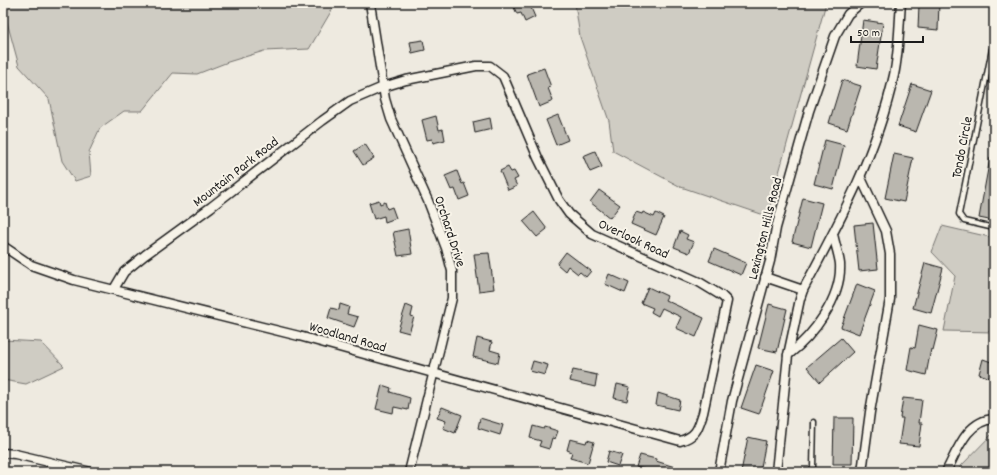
<svg xmlns="http://www.w3.org/2000/svg" width="997" height="475" font-family="Dekko,sans-serif">
  <rect width="100%" height="100%" fill="#eeeae0"/>
  <filter id="ink" filterUnits="userSpaceOnUse"><feTurbulence type="fractalNoise" baseFrequency=".025" numOctaves="2"/><feDisplacementMap in="SourceGraphic" scale="8" xChannelSelector="R" yChannelSelector="G"/><feConvolveMatrix kernelMatrix="1 2 1 2 8 2 1 2 1" color-interpolation-filters="sRGB"/></filter>
  <g filter="url(#ink)">
    <g fill="#cfccc3" stroke="#767470">
      <path d="M3,3H336L309,49L264,51L228,62L197,74L173,73L142,111H124L100,128L89,152L91,176L75,181L62,161L49,99L19,66L7,22L3,19Z"/>
      <path d="M575,3H826L767,216L681,187L613,151L609,121L580,37Z"/>
      <path d="M942,226L994,238V332L944,331L955,276L932,252Z"/>
      <path d="M3,340L41,342L64,366L26,384L3,380Z"/>
      <path d="M994,432V472H958L960,467Z"/>
    </g>
    <g fill="#bab7af" stroke="#1c1c1c">
      <path d="M512,3H529L535,17L525,22L521,13L517,14Z"/>
      <path d="M923,3H939L938,30L918,28L919,5H923Z"/>
      <path d="M863,20L883,23L876,69L857,66Z"/>
      <path d="M423,40L425,50L412,53L410,42Z"/>
      <path d="M544,68L551,87L548,88L553,101L539,107L527,74Z"/>
      <path d="M842,80L861,86L847,129L829,123Z"/>
      <path d="M912,84L931,90L916,132L898,126Z"/>
      <path d="M558,115L568,140L556,145L546,120Z"/>
      <path d="M436,116L439,130L443,129L445,140L433,143L432,139L427,140L422,120Z"/>
      <path d="M490,118L492,129L475,133L473,122Z"/>
      <path d="M825,140L844,145L833,189L814,184Z"/>
      <path d="M365,144L374,158L363,165L354,151Z"/>
      <path d="M595,151L602,167L590,172L583,156Z"/>
      <path d="M894,154L913,158L904,202L885,198Z"/>
      <path d="M990,158L994,159V221L979,218Z"/>
      <path d="M508,167L511,172L514,171L518,178L514,180L517,186L508,190L500,171Z"/>
      <path d="M457,171L462,184L464,183L469,196L459,200L455,189L451,190L445,176Z"/>
      <path d="M599,190L620,205L610,218L590,202Z"/>
      <path d="M803,198L822,203L811,247L792,242Z"/>
      <path d="M379,200L380,204L385,202L387,209L392,207L396,218L385,222L384,216L374,219L369,203Z"/>
      <path d="M534,212L547,229L537,237L523,221Z"/>
      <path d="M636,212L642,214L643,212L654,217L656,213L664,217L656,235L631,224Z"/>
      <path d="M873,223L878,269L859,271L854,225Z"/>
      <path d="M408,229L412,254L398,256L393,232Z"/>
      <path d="M680,231L688,235L686,239L694,242L689,253L674,247Z"/>
      <path d="M714,249L746,263L741,275L709,261Z"/>
      <path d="M566,252L591,271L586,277L580,272L578,274L568,266L565,271L557,264Z"/>
      <path d="M489,253L494,289L479,291L474,254Z"/>
      <path d="M925,263L943,268L931,313L913,308Z"/>
      <path d="M609,274L629,283L625,293L605,284Z"/>
      <path d="M857,284L875,291L859,334L841,327Z"/>
      <path d="M648,287L667,296L665,300L704,318L696,337L676,328L681,317L662,308L658,316L651,312L653,308L641,303Z"/>
      <path d="M340,304L349,307L347,314L358,317L354,327L328,318L331,308L339,310Z"/>
      <path d="M769,304L787,309L777,352L758,348Z"/>
      <path d="M406,305L413,308L411,316L414,317L409,333L398,330Z"/>
      <path d="M919,325L938,330L933,350L931,349L926,375L907,370L911,347L915,348Z"/>
      <path d="M477,338L492,342L490,350L500,353L498,363L473,357Z"/>
      <path d="M841,338L853,352L820,382L807,367Z"/>
      <path d="M983,359L994,363V379L979,374Z"/>
      <path d="M533,361L548,365L545,375L530,371Z"/>
      <path d="M756,365L774,371L759,414L741,408Z"/>
      <path d="M573,370L597,375L595,387L570,381Z"/>
      <path d="M617,384L630,387L627,401L614,398Z"/>
      <path d="M382,385L391,388L390,392L410,398L408,410L394,407L393,413L376,409Z"/>
      <path d="M658,393L680,400L678,410L656,405Z"/>
      <path d="M903,398L922,400L919,423H922L919,446L899,444L903,418H900Z"/>
      <path d="M442,407L462,415L455,433L443,428L446,421L437,418Z"/>
      <path d="M480,418L503,425L500,435L478,428Z"/>
      <path d="M834,418H853L852,464H833Z"/>
      <path d="M533,426L544,429L545,427L558,431L555,439L552,438L549,449L539,446L541,441L530,438Z"/>
      <path d="M748,437L766,441L760,472H741Z"/>
      <path d="M570,439L586,443L587,440L594,442L588,463L570,458L572,452L567,450Z"/>
      <path d="M609,451L622,455L618,466L606,462Z"/>
      <path d="M640,455L656,459V461L684,470V472H643L644,469L636,467Z"/>
    </g>
    <g fill="none" stroke-linecap="round" stroke-linejoin="round">
      <defs>
        <g id="service">
          <path d="M994,47L992,49L959,214L964,221L994,228"/>
          <path d="M810,472L813,467L814,422"/>
        </g>
        <g id="minor">
          <path d="M370,3L385,99L391,119L428,201L446,248L452,271V298L409,472"/>
          <path d="M861,178L886,231L890,254V299L870,412L862,472"/>
          <path d="M3,246L31,265L74,280L299,336L680,441C697,436 698,428 703,413L727,301L722,296L699,282L592,234L569,214L559,200L538,158L503,76L490,66H476L406,80L383,87L350,101L322,121L211,207L145,255L124,272L114,289"/>
          <path d="M765,277L803,290"/>
          <path d="M788,355C813,336 842,298 840,264C839,255 835,244 833,234"/>
          <path d="M3,453L15,454L91,472"/>
          <path d="M719,472L732,401L770,261L776,228L809,111L835,36L848,14L861,3"/>
          <path d="M776,472L788,355L800,299L803,290C840,221 877,153 894,75C899,52 899,27 901,3"/>
          <path d="M946,472C957,451 967,420 994,419"/>
        </g>
      </defs>
      <use href="#service" stroke="#1c1c1c" stroke-width="7"/>
      <use href="#minor" stroke="#1c1c1c" stroke-width="11"/>
      <use href="#service" stroke="#f7f3e8" stroke-width="4"/>
      <use href="#minor" stroke="#f7f3e8" stroke-width="8"/>
    </g>
  </g>
  <g text-anchor="middle" stroke-width="4" stroke-linejoin="round" paint-order="stroke">
    <g font-size="14" fill="#1c1c1c" stroke="#f7f3e8">
      <text transform="translate(961 147) rotate(-79)" y="5">Tondo Circle</text>
      <text transform="translate(235 171) rotate(-38)" y="5">Mountain Park Road</text>
      <text transform="translate(764 228) rotate(-76)" y="5">Lexington Hills Road</text>
      <text transform="translate(451 231) rotate(72)" y="5">Orchard Drive</text>
      <text transform="translate(634 238) rotate(25)" y="5">Overlook Road</text>
      <text transform="translate(348 336) rotate(16)" y="5">Woodland Road</text>
    </g>
  </g>
  <rect width="997" height="475" fill="none" stroke="#f7f3e8" stroke-width="16"/>
  <rect x="8" y="8" width="981" height="459" fill="none" stroke="#1c1c1c" stroke-width="1.5" filter="url(#ink)"/>
  <path d="M851 36v6h72v-6" fill="none" stroke="#1c1c1c" stroke-width="2"/>
  <text x="857" y="36" font-size="12" fill="#1c1c1c" stroke="#f7f3e8" stroke-width="3" paint-order="stroke">50 m</text>
</svg>
